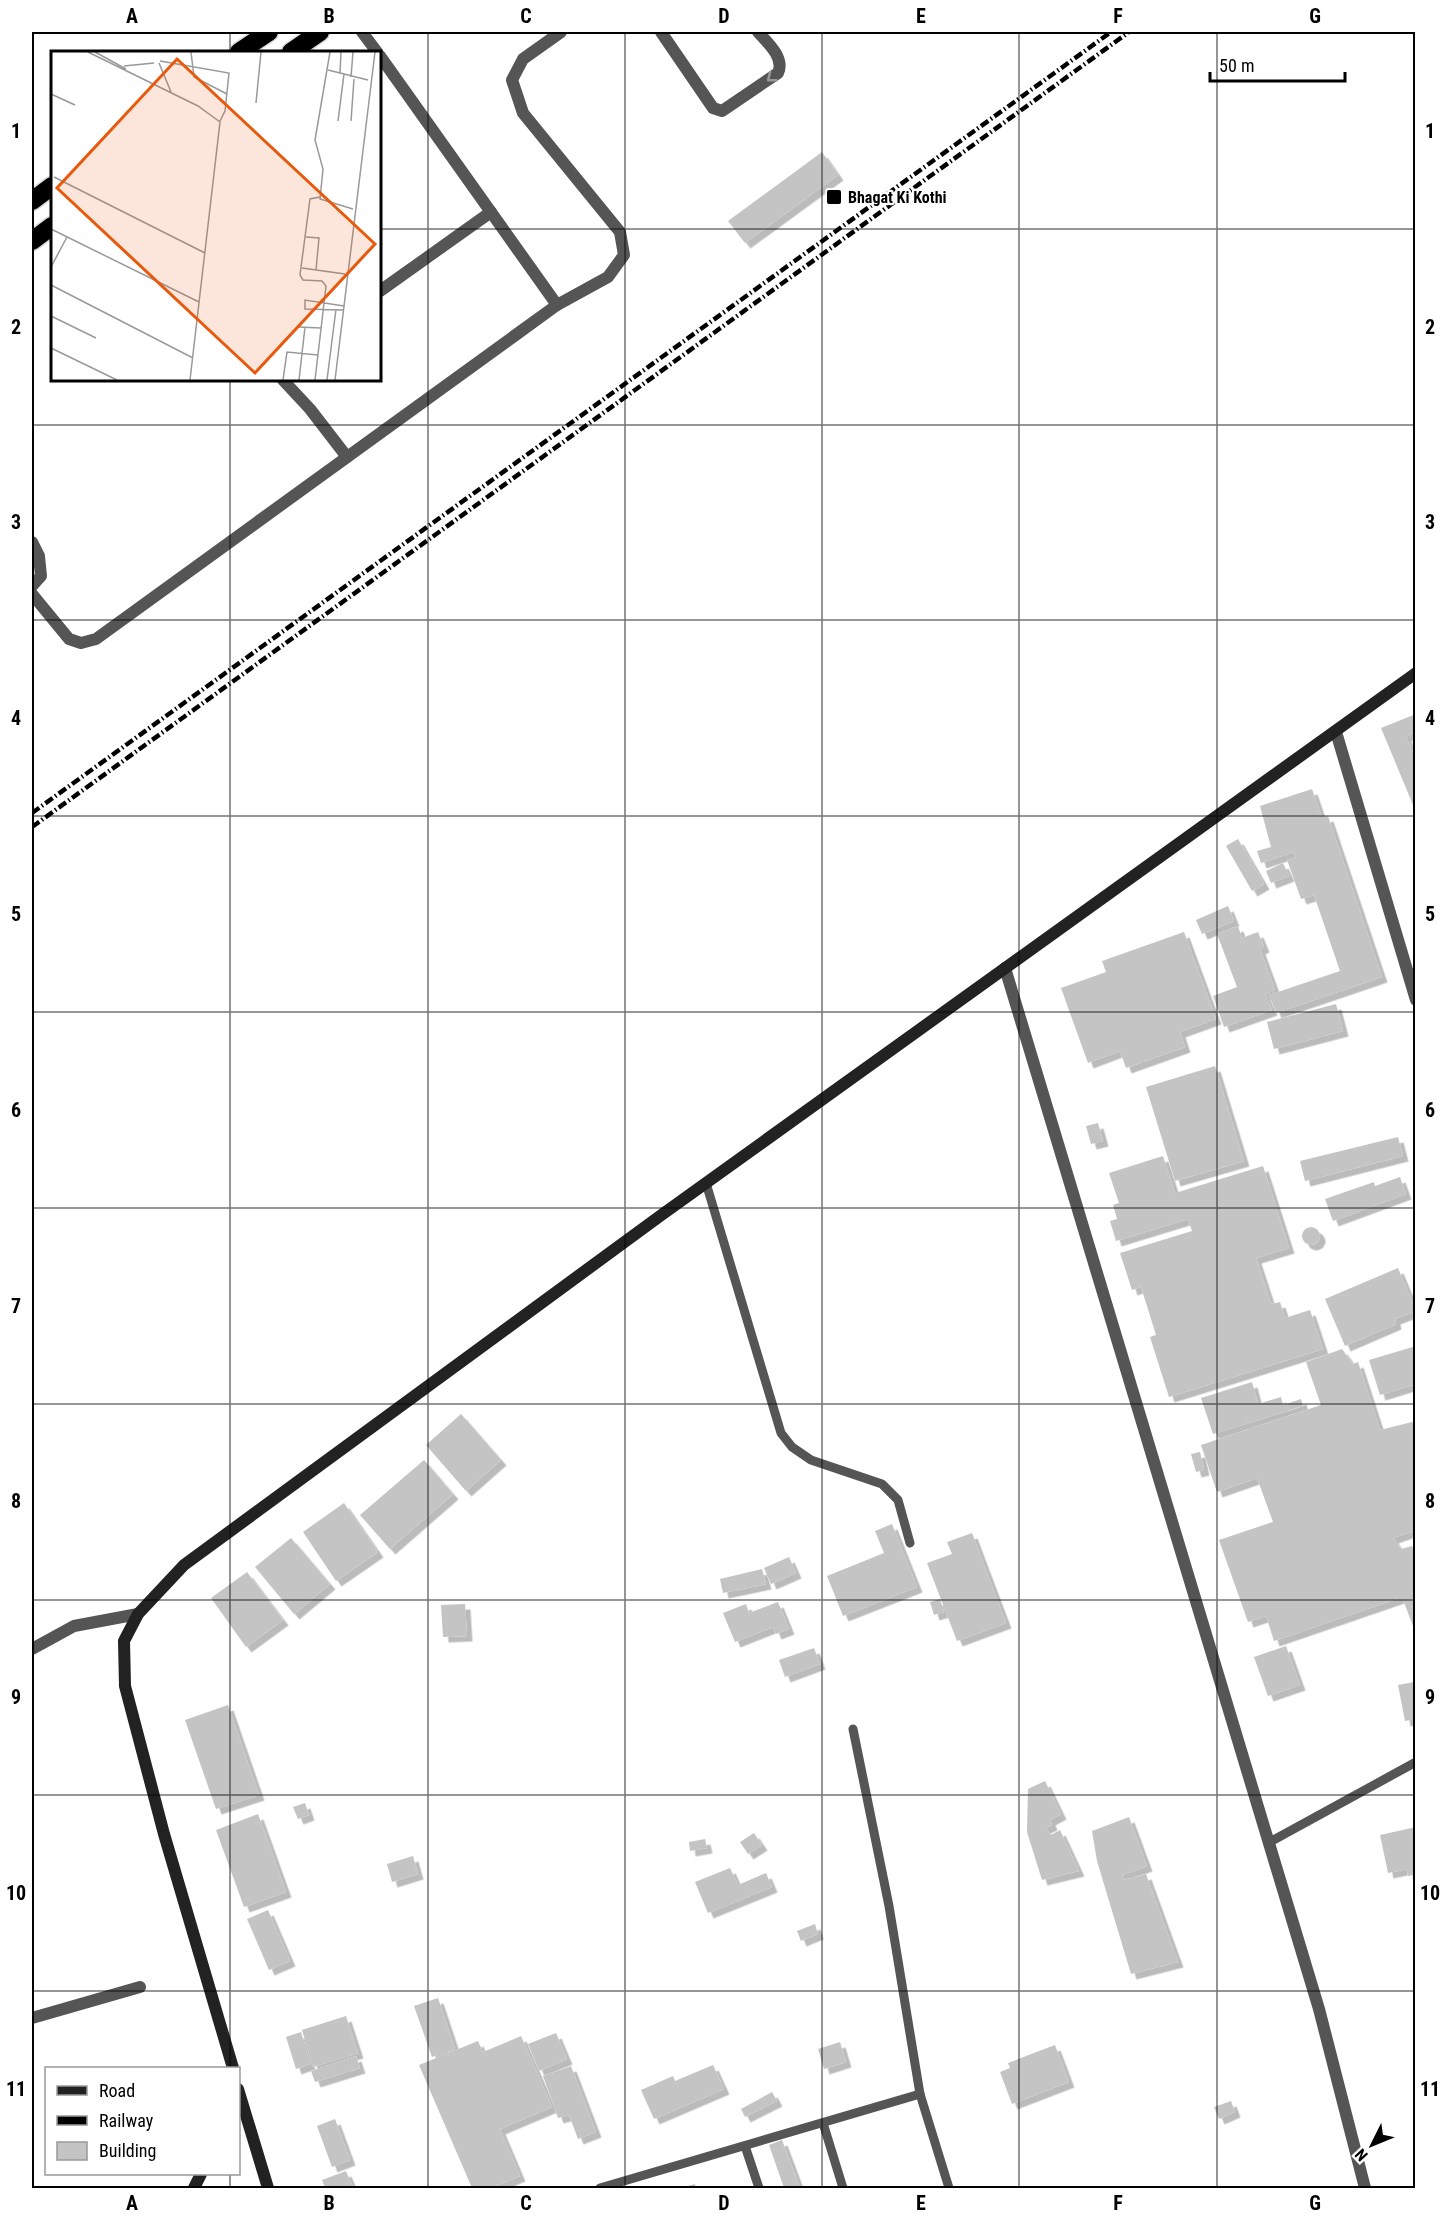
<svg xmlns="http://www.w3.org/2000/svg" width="1447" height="2220" font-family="'Roboto Condensed',sans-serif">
  <defs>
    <filter id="shadow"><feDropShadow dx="5.5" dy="5.5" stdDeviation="0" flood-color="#0004"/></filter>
  </defs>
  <rect width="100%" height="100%" fill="#fff"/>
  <g fill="#c4c4c4" filter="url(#shadow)">
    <path d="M822,152L838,175L745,243L728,221Z"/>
    <path d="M1416,714V732L1406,736L1416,760V804L1413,805L1381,728Z"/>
    <path d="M1312,789L1322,818L1328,816L1382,977L1276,1013L1269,995L1340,971L1314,895L1301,899L1287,860L1296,857L1294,852L1261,863L1257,851L1271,847L1260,806Z"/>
    <path d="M1238,839L1264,884L1252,891L1226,846Z"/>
    <path d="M1283,863L1289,876L1271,883L1266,871Z"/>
    <path d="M1228,906L1234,921L1202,934L1196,920Z"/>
    <path d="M1238,926L1242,938L1258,932L1264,947L1260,949L1275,990L1265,994L1272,1010L1224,1027L1213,996L1237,987L1217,934Z"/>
    <path d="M1184,932L1216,1019L1180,1032L1185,1047L1126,1068L1120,1051L1088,1063L1061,988L1106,972L1102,961Z"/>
    <path d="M1336,1004L1343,1031L1274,1049L1267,1022Z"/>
    <path d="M1215,1066L1244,1161L1175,1181L1146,1087Z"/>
    <path d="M1098,1123L1103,1141L1091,1144L1086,1126Z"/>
    <path d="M1398,1137L1403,1156L1305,1181L1300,1161Z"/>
    <path d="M1163,1156L1175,1193L1263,1166L1289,1248L1256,1258L1271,1304L1280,1302L1285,1318L1310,1310L1323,1349L1169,1397L1150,1337L1156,1335L1141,1287L1132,1290L1120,1253L1192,1231L1188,1219L1116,1241L1110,1221L1117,1219L1113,1205L1119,1203L1109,1173Z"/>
    <path d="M1400,1177L1406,1194L1333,1221L1325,1199L1374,1182L1375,1186Z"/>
    <circle cx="1311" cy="1236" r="9"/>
    <path d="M1398,1268L1416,1311L1395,1319L1396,1324L1345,1346L1325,1299Z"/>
    <path d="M1416,1346V1384L1380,1395L1369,1360Z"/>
    <path d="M1342,1349L1353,1364L1358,1362L1380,1430L1416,1421V1530L1393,1538L1401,1549L1412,1546L1416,1555V1634L1402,1597L1274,1641L1266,1616L1248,1622L1219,1540L1273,1522L1257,1478L1217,1492L1201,1445L1321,1405L1306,1362Z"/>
    <path d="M1252,1382L1258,1404L1281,1397L1283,1405L1301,1399L1303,1406L1213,1434L1201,1398Z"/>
    <path d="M461,1414L501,1460L466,1491L426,1445Z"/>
    <path d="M1200,1452L1204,1470L1196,1472L1191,1454Z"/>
    <path d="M424,1460L453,1494L390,1549L360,1515Z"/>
    <path d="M344,1503L378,1552L336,1581L303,1532Z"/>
    <path d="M892,1524L917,1587L843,1616L827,1576L884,1553L875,1531Z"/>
    <path d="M972,1533L1006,1623L957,1641L927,1563L952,1554L947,1542Z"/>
    <path d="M291,1538L330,1584L294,1614L255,1567Z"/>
    <path d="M789,1557L796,1573L771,1584L764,1568Z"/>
    <path d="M762,1569L766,1584L723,1593L720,1579Z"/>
    <path d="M247,1572L283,1620L246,1647L211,1598Z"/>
    <path d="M940,1599L944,1612L934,1615L930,1602Z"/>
    <path d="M778,1602L789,1629L776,1634L773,1627L735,1642L723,1613L746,1604L749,1613Z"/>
    <path d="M465,1604L467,1636L443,1637L441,1605Z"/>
    <path d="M1286,1646L1300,1685L1268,1696L1254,1657Z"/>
    <path d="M814,1648L820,1664L785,1677L779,1660Z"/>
    <path d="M1414,1682L1416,1719L1405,1721L1398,1685Z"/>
    <path d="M228,1705L259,1795L216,1809L185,1720Z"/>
    <path d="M1045,1781L1061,1814L1050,1820L1052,1825L1045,1828L1051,1835L1060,1830L1079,1871L1042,1880L1027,1832L1028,1789Z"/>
    <path d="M305,1803L309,1815L298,1819L293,1807Z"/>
    <path d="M258,1814L286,1892L244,1907L216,1830Z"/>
    <path d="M1129,1817L1147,1866L1122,1875L1124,1880L1146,1874L1178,1962L1131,1974L1097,1861L1092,1831Z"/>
    <path d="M1416,1827V1874L1408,1876L1407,1869L1388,1873L1380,1835Z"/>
    <path d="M754,1833L762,1845L748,1854L740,1842Z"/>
    <path d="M705,1839L707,1848L690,1851L689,1842Z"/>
    <path d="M413,1856L418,1874L392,1882L387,1864Z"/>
    <path d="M730,1868L738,1885L766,1873L772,1887L708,1913L695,1882Z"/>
    <path d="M268,1910L290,1961L269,1970L247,1919Z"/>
    <path d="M815,1924L818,1934L801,1941L797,1931Z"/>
    <path d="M438,1998L455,2049L432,2057L414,2006Z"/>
    <path d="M346,2016L358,2053L313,2067L302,2030Z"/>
    <path d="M301,2032L310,2064L296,2069L286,2037Z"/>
    <path d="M556,2033L567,2059L539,2071L528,2044Z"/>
    <path d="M521,2036L552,2107L500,2129L520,2176L491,2188H472L419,2065L478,2041L483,2052Z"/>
    <path d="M840,2042L846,2062L824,2069L818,2049Z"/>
    <path d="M1055,2045L1069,2082L1012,2104L1000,2072L1010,2068L1008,2063Z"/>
    <path d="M356,2056L360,2068L315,2082L311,2071Z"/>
    <path d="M713,2065L724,2089L654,2119L641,2090L673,2076L675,2081Z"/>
    <path d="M571,2066L596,2132L578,2139L569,2115L558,2118L543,2076Z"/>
    <path d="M772,2092L777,2101L745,2117L741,2109Z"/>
    <path d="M1231,2101L1235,2112L1219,2119L1214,2107Z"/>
    <path d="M335,2119L350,2160L332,2167L317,2126Z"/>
    <path d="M782,2140L800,2188H784L769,2145Z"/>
    <path d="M346,2171L353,2188H325L322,2180Z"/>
    <path d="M695,2184L696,2188H680Z"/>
  </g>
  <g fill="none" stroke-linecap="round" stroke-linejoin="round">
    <defs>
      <g id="highway">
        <path d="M239,52L269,32"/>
        <path d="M291,52L320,32"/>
        <path d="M32,201L52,186"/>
        <path d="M32,241L52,226"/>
      </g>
    </defs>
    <use href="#highway" stroke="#dbdbdb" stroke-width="21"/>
    <g stroke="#555" stroke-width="9">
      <path d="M706,1183L781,1433L792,1447L811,1460L882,1484L898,1500L910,1543"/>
      <path d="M853,1729L889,1906L920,2094"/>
      <path d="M1268,1843L1416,1762"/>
      <path d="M823,2123L843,2188"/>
      <path d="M745,2146L759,2188"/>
      <path d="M600,2188L920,2094L949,2188"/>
    </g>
    <g stroke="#555" stroke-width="12">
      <path d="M362,32L377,52"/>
      <path d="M661,32L713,108L722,111L778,73C785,58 768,43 758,32"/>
      <path d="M380,56L557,305"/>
      <path d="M380,291L491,212"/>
      <path d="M283,380L310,409L347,457"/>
      <path d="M32,542L39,556L41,576L32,586"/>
      <path d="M32,594L69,639L81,643L96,639L557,305L608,277L624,255L620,232L523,113L512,80L523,59L561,32"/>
      <path d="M1336,732L1416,1000"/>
      <path d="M1005,968L1319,2009L1365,2188"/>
      <path d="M32,1649L74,1626L138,1614"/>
      <path d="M32,2018L140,1987"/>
    </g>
    <g stroke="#222" stroke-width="12">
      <path d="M233,2068L164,1834L125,1686L124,1641L138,1614L184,1565L660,1216L1416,673"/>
      <path d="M238,2089L268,2188"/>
      <path d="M194,2188L201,2174"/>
    </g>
    <use href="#highway" stroke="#000" stroke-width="18"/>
    <g stroke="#000" stroke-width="4.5" stroke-dasharray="9 3 1.5 3" stroke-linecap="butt">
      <path d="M32,813L1111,32"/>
      <path d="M32,827L1129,32"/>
    </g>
  </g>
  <defs><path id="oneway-chevron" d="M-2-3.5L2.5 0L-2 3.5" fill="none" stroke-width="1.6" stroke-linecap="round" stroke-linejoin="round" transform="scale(1.5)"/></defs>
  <use stroke="#999" href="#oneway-chevron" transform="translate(771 78) rotate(142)"/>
  <path fill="none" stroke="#000" stroke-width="1.5" stroke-opacity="0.55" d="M230,32V52M428,32V2188M625,32V2188M822,32V2188M1019,32V2188M1217,32V2188M32,229H52M380,229H1416M230,380V2068M32,425H1416M32,620H1416M32,816H1416M32,1012H1416M32,1208H1416M32,1404H1416M32,1600H1416M32,1795H1416M32,1991H1416M230,2174V2188"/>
  <rect fill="#000" stroke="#fff" stroke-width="2" x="826" y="189" width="16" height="16" rx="3"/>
  <g text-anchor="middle" stroke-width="4.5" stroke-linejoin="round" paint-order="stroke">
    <g font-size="16" font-weight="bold" fill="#000" stroke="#fff" text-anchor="start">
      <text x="848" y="203">Bhagat Ki Kothi</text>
    </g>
  </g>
  <g transform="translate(51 51)">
    <rect width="330" height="330" fill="#fff"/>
    <path fill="none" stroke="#999" stroke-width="1.5" d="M37,1L147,55L169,71L139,329M44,1L75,18M140,1L143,26L176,43M279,1L264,89L272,118L269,148L302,158M109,10L178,22L174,60L169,70M108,12L120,41M73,15L103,12M277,19L317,29M289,22L290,1M300,26L302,1M0,43L24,54M205,52L210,1M287,70L293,23M300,70L303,28M3,126L154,202M0,178L148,251M255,186L268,187L265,219M0,216L16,186M251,217L294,223M0,234L142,307M292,259L254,258V249L293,255M0,265L45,287M247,276L270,277M0,297L66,329M232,329L236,301L267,304M248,329L254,276M264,329L275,235L271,230L252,229L249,224L259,148L269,146M276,329L285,258M284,329L324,1"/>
    <path fill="#e8590c" fill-opacity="0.15" stroke="#e8590c" stroke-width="3" d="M126,8L324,193L204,322L6,137Z"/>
    <rect width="330" height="330" fill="none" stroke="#000" stroke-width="3"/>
  </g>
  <rect width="1447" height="2220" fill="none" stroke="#ffffff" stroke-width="66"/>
  <rect x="45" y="2067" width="195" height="108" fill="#ffffff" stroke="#999999" stroke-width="1.5"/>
  <rect x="57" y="2086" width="30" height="9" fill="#222222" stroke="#999999" stroke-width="1.5"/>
  <text x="99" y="2097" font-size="18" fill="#000000">Road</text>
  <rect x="57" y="2116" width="30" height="9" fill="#000000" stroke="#999999" stroke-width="1.5"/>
  <text x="99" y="2127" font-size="18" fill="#000000">Railway</text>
  <rect x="57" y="2142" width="30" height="18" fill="#c4c4c4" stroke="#999999" stroke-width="1.5"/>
  <text x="99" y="2157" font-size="18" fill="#000000">Building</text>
  <g transform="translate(1372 2145) rotate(227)" stroke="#ffffff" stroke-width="4.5" paint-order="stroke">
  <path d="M0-4.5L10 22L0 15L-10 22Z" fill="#000000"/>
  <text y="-9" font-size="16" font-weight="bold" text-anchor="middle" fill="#000000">N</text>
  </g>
  <path d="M1210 72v9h135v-9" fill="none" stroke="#000000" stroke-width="3"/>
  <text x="1219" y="72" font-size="18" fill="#000000" stroke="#ffffff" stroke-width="4.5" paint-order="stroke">50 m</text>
  <rect x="33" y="33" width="1381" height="2154" fill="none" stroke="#000" stroke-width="2"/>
  <g font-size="20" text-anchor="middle" font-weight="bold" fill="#000">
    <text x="132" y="23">A</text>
    <text x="329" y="23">B</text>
    <text x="526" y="23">C</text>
    <text x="724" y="23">D</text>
    <text x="921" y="23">E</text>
    <text x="1118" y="23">F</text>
    <text x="1315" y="23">G</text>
    <text x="16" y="138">1</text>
    <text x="1430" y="138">1</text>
    <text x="16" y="334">2</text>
    <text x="1430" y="334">2</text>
    <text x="16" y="529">3</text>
    <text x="1430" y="529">3</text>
    <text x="16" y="725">4</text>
    <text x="1430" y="725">4</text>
    <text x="16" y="921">5</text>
    <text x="1430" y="921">5</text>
    <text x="16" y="1117">6</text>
    <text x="1430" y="1117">6</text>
    <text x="16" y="1313">7</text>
    <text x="1430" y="1313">7</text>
    <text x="16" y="1508">8</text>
    <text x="1430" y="1508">8</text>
    <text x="16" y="1704">9</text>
    <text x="1430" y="1704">9</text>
    <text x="16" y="1900">10</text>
    <text x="1430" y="1900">10</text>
    <text x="16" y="2096">11</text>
    <text x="1430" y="2096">11</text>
    <text x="132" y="2210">A</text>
    <text x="329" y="2210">B</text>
    <text x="526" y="2210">C</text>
    <text x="724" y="2210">D</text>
    <text x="921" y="2210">E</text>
    <text x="1118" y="2210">F</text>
    <text x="1315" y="2210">G</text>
  </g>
</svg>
